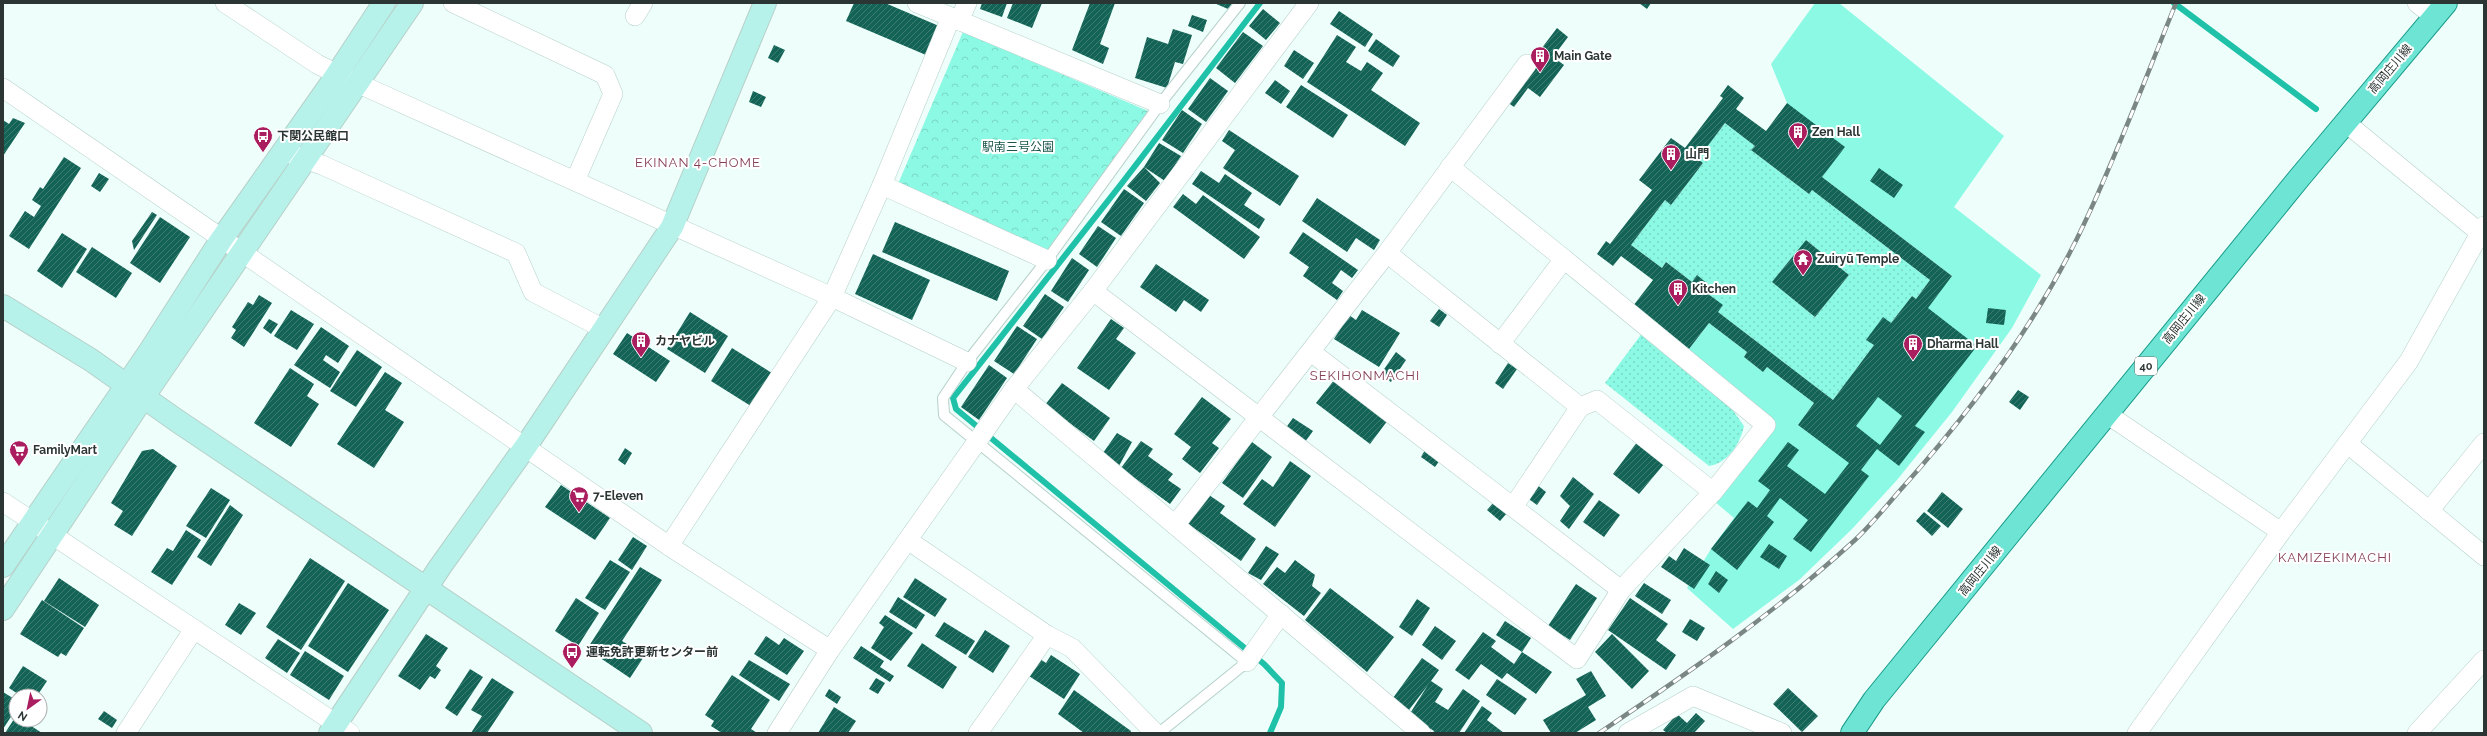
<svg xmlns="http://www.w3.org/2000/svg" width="2487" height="736" font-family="Raleway,'Noto Sans JP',sans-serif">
  <defs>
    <pattern id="grass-dots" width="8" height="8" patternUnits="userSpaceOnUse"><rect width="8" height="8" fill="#8cf9e4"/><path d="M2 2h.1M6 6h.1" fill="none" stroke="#79d6c4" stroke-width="1.8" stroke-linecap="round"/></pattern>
    <pattern id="park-crowns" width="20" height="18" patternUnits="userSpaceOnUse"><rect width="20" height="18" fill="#8cf9e4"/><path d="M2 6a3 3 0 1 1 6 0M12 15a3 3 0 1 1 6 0" fill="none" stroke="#79d6c4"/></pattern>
    <pattern id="building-hatch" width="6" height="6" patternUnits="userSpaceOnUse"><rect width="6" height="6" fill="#136457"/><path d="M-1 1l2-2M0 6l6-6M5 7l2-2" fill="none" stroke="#3e7c72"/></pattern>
  </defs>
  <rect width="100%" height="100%" fill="#eefefa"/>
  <g fill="url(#grass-dots)" fill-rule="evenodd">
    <path d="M1725,123L1755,146L1751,150L1809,194L1812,190L1930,280L1916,299L1912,296L1891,323L1867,340L1874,345L1833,400L1718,312L1704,291L1709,285L1697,276L1692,282L1666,262L1662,268L1631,245L1665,200L1671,205L1703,163L1698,159ZM1806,240L1849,275L1815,317L1772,282Z"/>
    <path d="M1643,332L1732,409L1744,426C1740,444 1728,463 1709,466L1605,383Z"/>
  </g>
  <path fill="url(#park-crowns)" d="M963,32L1148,111L1047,254L898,184Z"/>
  <path fill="#8cf9e4" d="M1815,3H1839L2004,136L1954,207L2041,275L2012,328L1952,412L1897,480L1852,529L1799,580L1733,629L1687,588L1711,549L1734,518L1714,501L1776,425L1689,349L1709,323L1747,352L1744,357L1763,372L1767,367L1814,403L1798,425L1820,441L1952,276L1822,177L1787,103L1771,64Z"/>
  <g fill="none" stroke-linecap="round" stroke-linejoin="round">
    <g stroke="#20c1a9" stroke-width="6">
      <path d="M1260,3L1122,183L953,398L956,409L1264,664L1282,683L1281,707L1270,733"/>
      <path d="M2174,3L2316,109"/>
    </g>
  </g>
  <g fill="url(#building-hatch)" fill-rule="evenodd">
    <path d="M854,3H885L939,26L926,55L846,21Z"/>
    <path d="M982,3H1007L1002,17L980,9Z"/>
    <path d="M1013,3H1042L1032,28L1007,18Z"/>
    <path d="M1090,3H1115L1100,44L1109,48L1103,64L1072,50Z"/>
    <path d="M1214,3H1233L1228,9Z"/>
    <path d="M1639,3H1651L1647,9Z"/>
    <path d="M1263,9L1280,23L1266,40L1249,26Z"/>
    <path d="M1339,11L1373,34L1365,47L1330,24Z"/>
    <path d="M1192,15L1207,20L1203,32L1188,26Z"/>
    <path d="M1557,28L1568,37L1553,57L1564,65L1540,97L1528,88L1514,107L1503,99Z"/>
    <path d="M1173,29L1192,35L1183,64L1175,62L1167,88L1135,78L1147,37L1168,44Z"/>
    <path d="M1243,32L1263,46L1235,83L1216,68Z"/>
    <path d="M1337,35L1356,47L1346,62L1361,71L1367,62L1383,73L1371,90L1420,123L1405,146L1307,82Z"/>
    <path d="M1376,39L1400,56L1393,67L1368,51Z"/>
    <path d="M774,45L785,50L778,63L768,58Z"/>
    <path d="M1294,50L1314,63L1303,79L1284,66Z"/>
    <path d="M1210,78L1228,91L1206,122L1188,109Z"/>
    <path d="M1275,80L1290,91L1281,104L1265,93Z"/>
    <path d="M1301,85L1348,115L1333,138L1286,107Z"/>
    <path d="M1728,85L1744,98L1736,109L1766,131L1787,103L1845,147L1822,177L1952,276L1928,308L1977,346L1915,426L1925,432L1899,466L1877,449L1861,470L1869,476L1811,552L1793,539L1808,520L1780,498L1767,516L1774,522L1737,570L1711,549L1748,501L1757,508L1770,490L1758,481L1788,442L1799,450L1787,466L1825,494L1849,463L1798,425L1814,403L1767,367L1763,372L1744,357L1747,352L1709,323L1689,349L1633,306L1653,280L1621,256L1613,266L1597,254L1606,241L1610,244L1652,190L1639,180L1671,138L1685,148L1723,98L1720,96ZM1725,123L1755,146L1751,150L1809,194L1812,190L1930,280L1916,299L1912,296L1891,323L1883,317L1866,340L1874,345L1833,400L1718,312L1723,305L1704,291L1709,285L1697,275L1692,282L1666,262L1662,268L1631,245L1665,200L1671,205L1703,163L1698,159ZM1878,397L1902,416L1880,445L1856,426Z"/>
    <path d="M753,91L766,97L761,107L749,102Z"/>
    <path d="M1182,110L1202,124L1183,153L1162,140Z"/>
    <path d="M13,118L25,123L3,156V120L9,124Z"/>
    <path d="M1229,130L1299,176L1280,206L1223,168L1235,150L1222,141Z"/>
    <path d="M1159,143L1181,156L1165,181L1144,167L1160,183L1146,201L1127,186L1144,167Z"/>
    <path d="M64,157L81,168L29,249L9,236L25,211L34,217L41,206L32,200L40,187L43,189Z"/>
    <path d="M1879,168L1903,185L1894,198L1870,181Z"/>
    <path d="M1201,171L1219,183L1225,174L1252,193L1244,205L1265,219L1259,229L1192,184Z"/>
    <path d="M99,173L109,179L100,192L91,186Z"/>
    <path d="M1124,189L1144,203L1121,236L1101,222Z"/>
    <path d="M1183,194L1196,204L1203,195L1260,237L1244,259L1173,207Z"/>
    <path d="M1317,198L1380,240L1374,250L1356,238L1347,252L1302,221Z"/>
    <path d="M152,212L157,215L134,250L132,241Z"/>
    <path d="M160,217L190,237L160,283L130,263Z"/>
    <path d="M895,222L1009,271L997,301L882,252Z"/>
    <path d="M1098,226L1116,238L1097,267L1079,254Z"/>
    <path d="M1303,232L1358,270L1352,278L1341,270L1332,283L1343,291L1337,300L1303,276L1309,267L1289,253Z"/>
    <path d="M62,233L87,249L62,288L37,271Z"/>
    <path d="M1806,240L1849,275L1815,317L1772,282Z"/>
    <path d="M92,247L132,273L116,298L76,272Z"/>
    <path d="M873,254L930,280L912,320L855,294Z"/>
    <path d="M1072,258L1089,270L1068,302L1051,291Z"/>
    <path d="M1156,264L1209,300L1201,312L1184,300L1176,312L1140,287Z"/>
    <path d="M1045,294L1064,307L1042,339L1023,326Z"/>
    <path d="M259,295L272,303L244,347L231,338L236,330L232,327L248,302L253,305Z"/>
    <path d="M1988,308L2006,310L2004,325L1986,323Z"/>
    <path d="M1439,309L1447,315L1439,327L1430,321Z"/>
    <path d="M291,310L314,324L297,350L274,336Z"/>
    <path d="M1362,310L1400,333L1379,367L1334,339L1349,315L1356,320Z"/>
    <path d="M690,312L728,336L705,373L667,349Z"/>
    <path d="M269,319L278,324L271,334L263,328Z"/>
    <path d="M1111,319L1124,328L1116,339L1136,353L1109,390L1077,368Z"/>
    <path d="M1017,326L1037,339L1014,374L994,361Z"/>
    <path d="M321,327L349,346L338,363L326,355L323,360L340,372L330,388L294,365Z"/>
    <path d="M627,333L670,361L656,382L613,354Z"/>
    <path d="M732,348L775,375L754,408L711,381Z"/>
    <path d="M357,350L382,367L356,407L330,391Z"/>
    <path d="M1396,352L1406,360L1391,382L1380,375Z"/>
    <path d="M1508,363L1517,369L1503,389L1495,383Z"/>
    <path d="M989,365L1007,378L979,420L961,407Z"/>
    <path d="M290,368L314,384L307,396L319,404L291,447L254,423Z"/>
    <path d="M385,372L402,383L385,410L404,422L374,468L337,444Z"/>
    <path d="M1335,379L1388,420L1370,444L1316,403Z"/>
    <path d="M1062,383L1110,418L1094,441L1045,405Z"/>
    <path d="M2018,390L2029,397L2020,410L2009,402Z"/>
    <path d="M1202,397L1231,419L1212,443L1219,448L1200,473L1182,459L1191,447L1174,434Z"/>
    <path d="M1293,418L1313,431L1305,442L1285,429Z"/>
    <path d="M1117,433L1132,442L1119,466L1103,453Z"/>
    <path d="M1141,441L1153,449L1148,456L1173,474L1168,480L1181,489L1170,504L1121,468Z"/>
    <path d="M1638,441L1664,464L1639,494L1613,474Z"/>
    <path d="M1252,442L1272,457L1243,498L1222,483Z"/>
    <path d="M625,448L632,453L625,465L618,460Z"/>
    <path d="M153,449L177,466L132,536L114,525L123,511L111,503L142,451Z"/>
    <path d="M1425,450L1440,460L1435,467L1421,457Z"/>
    <path d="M1290,461L1311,476L1275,527L1243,504L1262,479L1273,487Z"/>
    <path d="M1573,477L1594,494L1569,529L1560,521L1570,506L1560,496Z"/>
    <path d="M1536,484L1546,492L1537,505L1526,497Z"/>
    <path d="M561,485L610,518L595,540L545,507Z"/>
    <path d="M211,488L230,500L206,538L186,526Z"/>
    <path d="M1942,492L1963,509L1948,528L1927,511Z"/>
    <path d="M1209,495L1225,506L1220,513L1256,539L1241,561L1188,524Z"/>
    <path d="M1599,500L1620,515L1604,537L1583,522Z"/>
    <path d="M1494,502L1507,513L1500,521L1487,510Z"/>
    <path d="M230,505L243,515L211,566L197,557Z"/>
    <path d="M1924,512L1941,526L1932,536L1916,521Z"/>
    <path d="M186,530L201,540L172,585L151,572L167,548L173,551Z"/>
    <path d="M633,537L647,546L632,570L618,560Z"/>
    <path d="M1769,544L1787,556L1779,569L1760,557Z"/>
    <path d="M1266,546L1279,554L1261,580L1248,573Z"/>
    <path d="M1684,548L1710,565L1694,589L1661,567L1669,556L1676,561Z"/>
    <path d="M310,558L345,581L301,650L266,627Z"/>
    <path d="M610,560L630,572L605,610L585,598Z"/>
    <path d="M1295,560L1315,575L1312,586L1321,593L1304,616L1263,584L1277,567L1285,573Z"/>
    <path d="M640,567L662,580L622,641L645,655L630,678L587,649Z"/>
    <path d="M1716,571L1728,580L1719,593L1708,584Z"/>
    <path d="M59,578L99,605L85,627L44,601Z"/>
    <path d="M915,578L947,599L935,617L903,597Z"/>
    <path d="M348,583L389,610L348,672L308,646Z"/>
    <path d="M1644,583L1671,600L1662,614L1635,596Z"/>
    <path d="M1576,584L1597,598L1570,640L1548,626Z"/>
    <path d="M1330,588L1394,637L1367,672L1305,620Z"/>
    <path d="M898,597L925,615L916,629L889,612Z"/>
    <path d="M576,598L599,613L578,646L555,631Z"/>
    <path d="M1630,598L1668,624L1656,640L1676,655L1666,670L1608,630Z"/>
    <path d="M1417,599L1430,608L1412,636L1399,627Z"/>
    <path d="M42,600L84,628L66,656L61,653L58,657L20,634Z"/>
    <path d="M239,603L256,613L241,635L225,625Z"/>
    <path d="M885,615L913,633L891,661L871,648L884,627L879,623Z"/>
    <path d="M1690,619L1705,628L1697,641L1682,632Z"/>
    <path d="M1505,621L1531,638L1522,652L1496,635Z"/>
    <path d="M944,622L975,641L966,655L935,636Z"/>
    <path d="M1435,626L1456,641L1442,660L1422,645Z"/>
    <path d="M985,630L1010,646L993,673L968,657Z"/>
    <path d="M1483,632L1496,641L1491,647L1514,664L1522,652L1552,672L1536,694L1507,673L1502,679L1481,664L1469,680L1455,670Z"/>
    <path d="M426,634L448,648L436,666L441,670L435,679L430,676L420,690L398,676Z"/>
    <path d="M1612,634L1649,671L1632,689L1595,652Z"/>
    <path d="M766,636L779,645L784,638L804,651L787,675L754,654Z"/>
    <path d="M278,639L300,653L287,673L265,658Z"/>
    <path d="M922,643L957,667L943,689L907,666Z"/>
    <path d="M861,646L884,661L880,667L894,676L890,682L853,658Z"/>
    <path d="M305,651L344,676L329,700L290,675Z"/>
    <path d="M1051,655L1080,674L1064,699L1029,676L1040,659L1046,663Z"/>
    <path d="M1422,658L1439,670L1431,681L1443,689L1435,702L1448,710L1463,689L1480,701L1459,733H1433L1434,731L1409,715L1428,685L1409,710L1393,698Z"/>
    <path d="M749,660L790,684L779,701L739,675Z"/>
    <path d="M23,666L47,681L37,696H21L9,688Z"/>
    <path d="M470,669L483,677L457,716L445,708Z"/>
    <path d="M1591,671L1606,696L1588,707L1596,720L1575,733H1551L1543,720L1586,695L1576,679Z"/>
    <path d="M732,675L770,700L751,729L757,733H722L711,726L714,721L705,715Z"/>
    <path d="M492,678L514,692L487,733H471L482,716L471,710Z"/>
    <path d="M876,678L885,683L878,694L869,689Z"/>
    <path d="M1497,679L1527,699L1515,715L1486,695Z"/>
    <path d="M1788,688L1818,716L1802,732L1773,704Z"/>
    <path d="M829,689L841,697L837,704L825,696Z"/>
    <path d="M1074,690L1131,731L1130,733H1084L1058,714Z"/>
    <path d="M3,692L16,700V709L3,729Z"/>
    <path d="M1482,706L1492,713L1487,720L1504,733H1464Z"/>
    <path d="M834,707L856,721L848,733H818Z"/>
    <path d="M104,711L117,720L112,728L98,719Z"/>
    <path d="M1696,713L1705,721L1694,733H1667L1663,730L1677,714L1687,723Z"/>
    <path d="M16,716V720H22L42,733H5Z"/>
  </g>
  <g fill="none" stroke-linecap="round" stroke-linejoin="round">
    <defs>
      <path id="lane" d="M1159,733L1247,662L944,415L943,398L967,362L1047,260L1160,104L1240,3"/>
      <g id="street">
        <path d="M225,3L317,64L337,74L832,297L967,362"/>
        <path d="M453,3L605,75L613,94L575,181"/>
        <path d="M917,3L1160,104"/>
        <path d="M2417,3L2435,17"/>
        <path d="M635,16L643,3"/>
        <path d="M959,21L967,3"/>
        <path d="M3,88L669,546L830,650"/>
        <path d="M2345,122L2479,232"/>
        <path d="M293,155L322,165L516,253L533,292L604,329"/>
        <path d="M1450,167L1564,259L1500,344"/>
        <path d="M882,185L1047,260"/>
        <path d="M1564,259L1766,425L1713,492"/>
        <path d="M1093,291L1577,659L1621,590L1713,492L1597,400L1580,407L1387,253"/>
        <path d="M1311,352L1621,590"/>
        <path d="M1014,389L1421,733"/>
        <path d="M2107,414L2281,532"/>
        <path d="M2348,444L2484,556"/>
        <path d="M3,502L350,733"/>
        <path d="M1513,507L1580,407"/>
        <path d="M2429,511L2484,443"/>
        <path d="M1175,525L1387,253L1527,64"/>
        <path d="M909,541L1047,635L1072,648L1155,733"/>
        <path d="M669,546L832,297L882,185L951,17"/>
        <path d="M1247,662L1281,614"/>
        <path d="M126,733L194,629"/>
        <path d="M777,733L830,650L1014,389L1093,291L1309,3"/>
        <path d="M978,733L1047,635"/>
        <path d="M1628,733L1693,696L1782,733"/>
        <path d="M2137,733L2281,532L2409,361L2484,226"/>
        <path d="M2417,733L2484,660"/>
      </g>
      <g id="secondary">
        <path d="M3,306L91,360L176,420L641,733"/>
        <path d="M3,566L150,351L221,240L328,88L384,3"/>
        <path d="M3,609L144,396L412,3"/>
        <path d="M330,733L440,567L526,446L672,227L765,3"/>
      </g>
      <path id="primary" d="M1852,733L1874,700L2300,177L2446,3"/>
    </defs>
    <use href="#lane" stroke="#b6d0ca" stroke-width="12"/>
    <use href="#street" stroke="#b6d0ca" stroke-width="20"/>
    <use href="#secondary" stroke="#b6d0ca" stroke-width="24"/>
    <use href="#primary" stroke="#189b89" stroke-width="24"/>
    <use href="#lane" stroke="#fff" stroke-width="10"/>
    <use href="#street" stroke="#fff" stroke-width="19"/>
    <use href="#secondary" stroke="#b7f2ea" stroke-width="22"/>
    <use href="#primary" stroke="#6ee4d4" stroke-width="22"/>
    <defs>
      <path id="rail" d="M1599,733C1688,673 1775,613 1855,540C1872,524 1887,505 1903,487C1972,410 2040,318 2084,224C2118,152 2146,77 2176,3"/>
    </defs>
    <use href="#rail" stroke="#7b8784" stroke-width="4.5"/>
    <use href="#rail" stroke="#fff" stroke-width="3" stroke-dasharray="9" stroke-linecap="butt"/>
  </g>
  <defs>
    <symbol id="building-pin" viewBox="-11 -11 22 30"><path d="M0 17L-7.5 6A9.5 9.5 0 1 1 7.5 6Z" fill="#aa1d5e" stroke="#fff"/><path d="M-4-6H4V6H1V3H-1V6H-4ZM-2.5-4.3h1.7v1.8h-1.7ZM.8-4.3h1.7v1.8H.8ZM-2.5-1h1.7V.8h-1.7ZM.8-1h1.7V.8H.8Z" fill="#fff"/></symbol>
    <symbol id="bus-pin" viewBox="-11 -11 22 30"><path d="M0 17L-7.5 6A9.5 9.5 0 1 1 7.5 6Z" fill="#aa1d5e" stroke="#fff"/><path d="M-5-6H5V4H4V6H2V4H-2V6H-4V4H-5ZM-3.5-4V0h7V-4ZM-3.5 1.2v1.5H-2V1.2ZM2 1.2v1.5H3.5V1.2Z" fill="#fff"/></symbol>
    <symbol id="temple-pin" viewBox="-11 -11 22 30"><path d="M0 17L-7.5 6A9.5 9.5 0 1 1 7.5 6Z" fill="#aa1d5e" stroke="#fff"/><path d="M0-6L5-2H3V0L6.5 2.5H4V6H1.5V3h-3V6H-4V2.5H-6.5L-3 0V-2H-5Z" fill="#fff"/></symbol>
    <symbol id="supermarket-pin" viewBox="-11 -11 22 30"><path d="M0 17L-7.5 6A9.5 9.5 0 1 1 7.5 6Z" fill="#aa1d5e" stroke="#fff"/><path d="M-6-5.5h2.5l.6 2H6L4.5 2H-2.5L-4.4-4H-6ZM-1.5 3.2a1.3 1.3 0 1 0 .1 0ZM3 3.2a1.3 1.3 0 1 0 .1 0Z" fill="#fff"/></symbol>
  </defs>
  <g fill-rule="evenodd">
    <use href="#building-pin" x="1529" y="45" width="22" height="30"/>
    <use href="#building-pin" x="1787" y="121" width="22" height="30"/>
    <use href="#bus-pin" x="252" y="125" width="22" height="30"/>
    <use href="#building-pin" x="1660" y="143" width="22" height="30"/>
    <use href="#temple-pin" x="1792" y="248" width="22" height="30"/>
    <use href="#building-pin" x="1667" y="278" width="22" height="30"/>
    <use href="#building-pin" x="630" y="330" width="22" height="30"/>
    <use href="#building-pin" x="1902" y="333" width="22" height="30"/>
    <use href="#supermarket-pin" x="8" y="439" width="22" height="30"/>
    <use href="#supermarket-pin" x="568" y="485" width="22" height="30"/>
    <use href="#bus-pin" x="561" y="641" width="22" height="30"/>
  </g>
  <g text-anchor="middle" stroke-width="4" stroke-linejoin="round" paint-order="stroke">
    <rect fill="#fff" stroke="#6b7270" stroke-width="1" x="2135" y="357" width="22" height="18" rx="3"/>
    <g font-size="11" font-weight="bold" fill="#2b3533">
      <text x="2146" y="370">40</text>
    </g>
    <g font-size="12" font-weight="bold" fill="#2b3533" stroke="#fff" text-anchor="start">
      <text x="1554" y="60">Main Gate</text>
      <text x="1812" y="136">Zen Hall</text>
      <text x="277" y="140">下関公民館口</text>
      <text x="1685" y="158">山門</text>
      <text x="1817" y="263">Zuiryū Temple</text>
      <text x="1692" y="293">Kitchen</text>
      <text x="655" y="345">カナヤビル</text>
      <text x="1927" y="348">Dharma Hall</text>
      <text x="33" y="454">FamilyMart</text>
      <text x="593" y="500">7-Eleven</text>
      <text x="586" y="656">運転免許更新センター前</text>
    </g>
    <g font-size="12" fill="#2b3533" stroke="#fff">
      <text transform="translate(2390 69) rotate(-50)" y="4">高岡庄川線</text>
      <text transform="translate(2184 319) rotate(-51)" y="4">高岡庄川線</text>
      <text transform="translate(1980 571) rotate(-51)" y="4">高岡庄川線</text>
    </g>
    <g font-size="12" fill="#1a564b" stroke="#fff">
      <text x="1018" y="151">駅南三号公園</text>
    </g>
    <g font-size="13" letter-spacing="1" fill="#833d55" stroke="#fff">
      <text x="698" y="167">EKINAN 4-CHOME</text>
      <text x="1365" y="380">SEKIHONMACHI</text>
      <text x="2335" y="562">KAMIZEKIMACHI</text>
    </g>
  </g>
  <rect width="2487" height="736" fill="none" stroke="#2b3533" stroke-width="8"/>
  <g transform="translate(28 708) rotate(213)"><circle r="19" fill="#ffffff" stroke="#aaaead"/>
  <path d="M0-3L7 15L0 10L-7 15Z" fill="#aa1d5e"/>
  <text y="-6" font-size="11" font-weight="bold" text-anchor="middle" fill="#2b3533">N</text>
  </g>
</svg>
